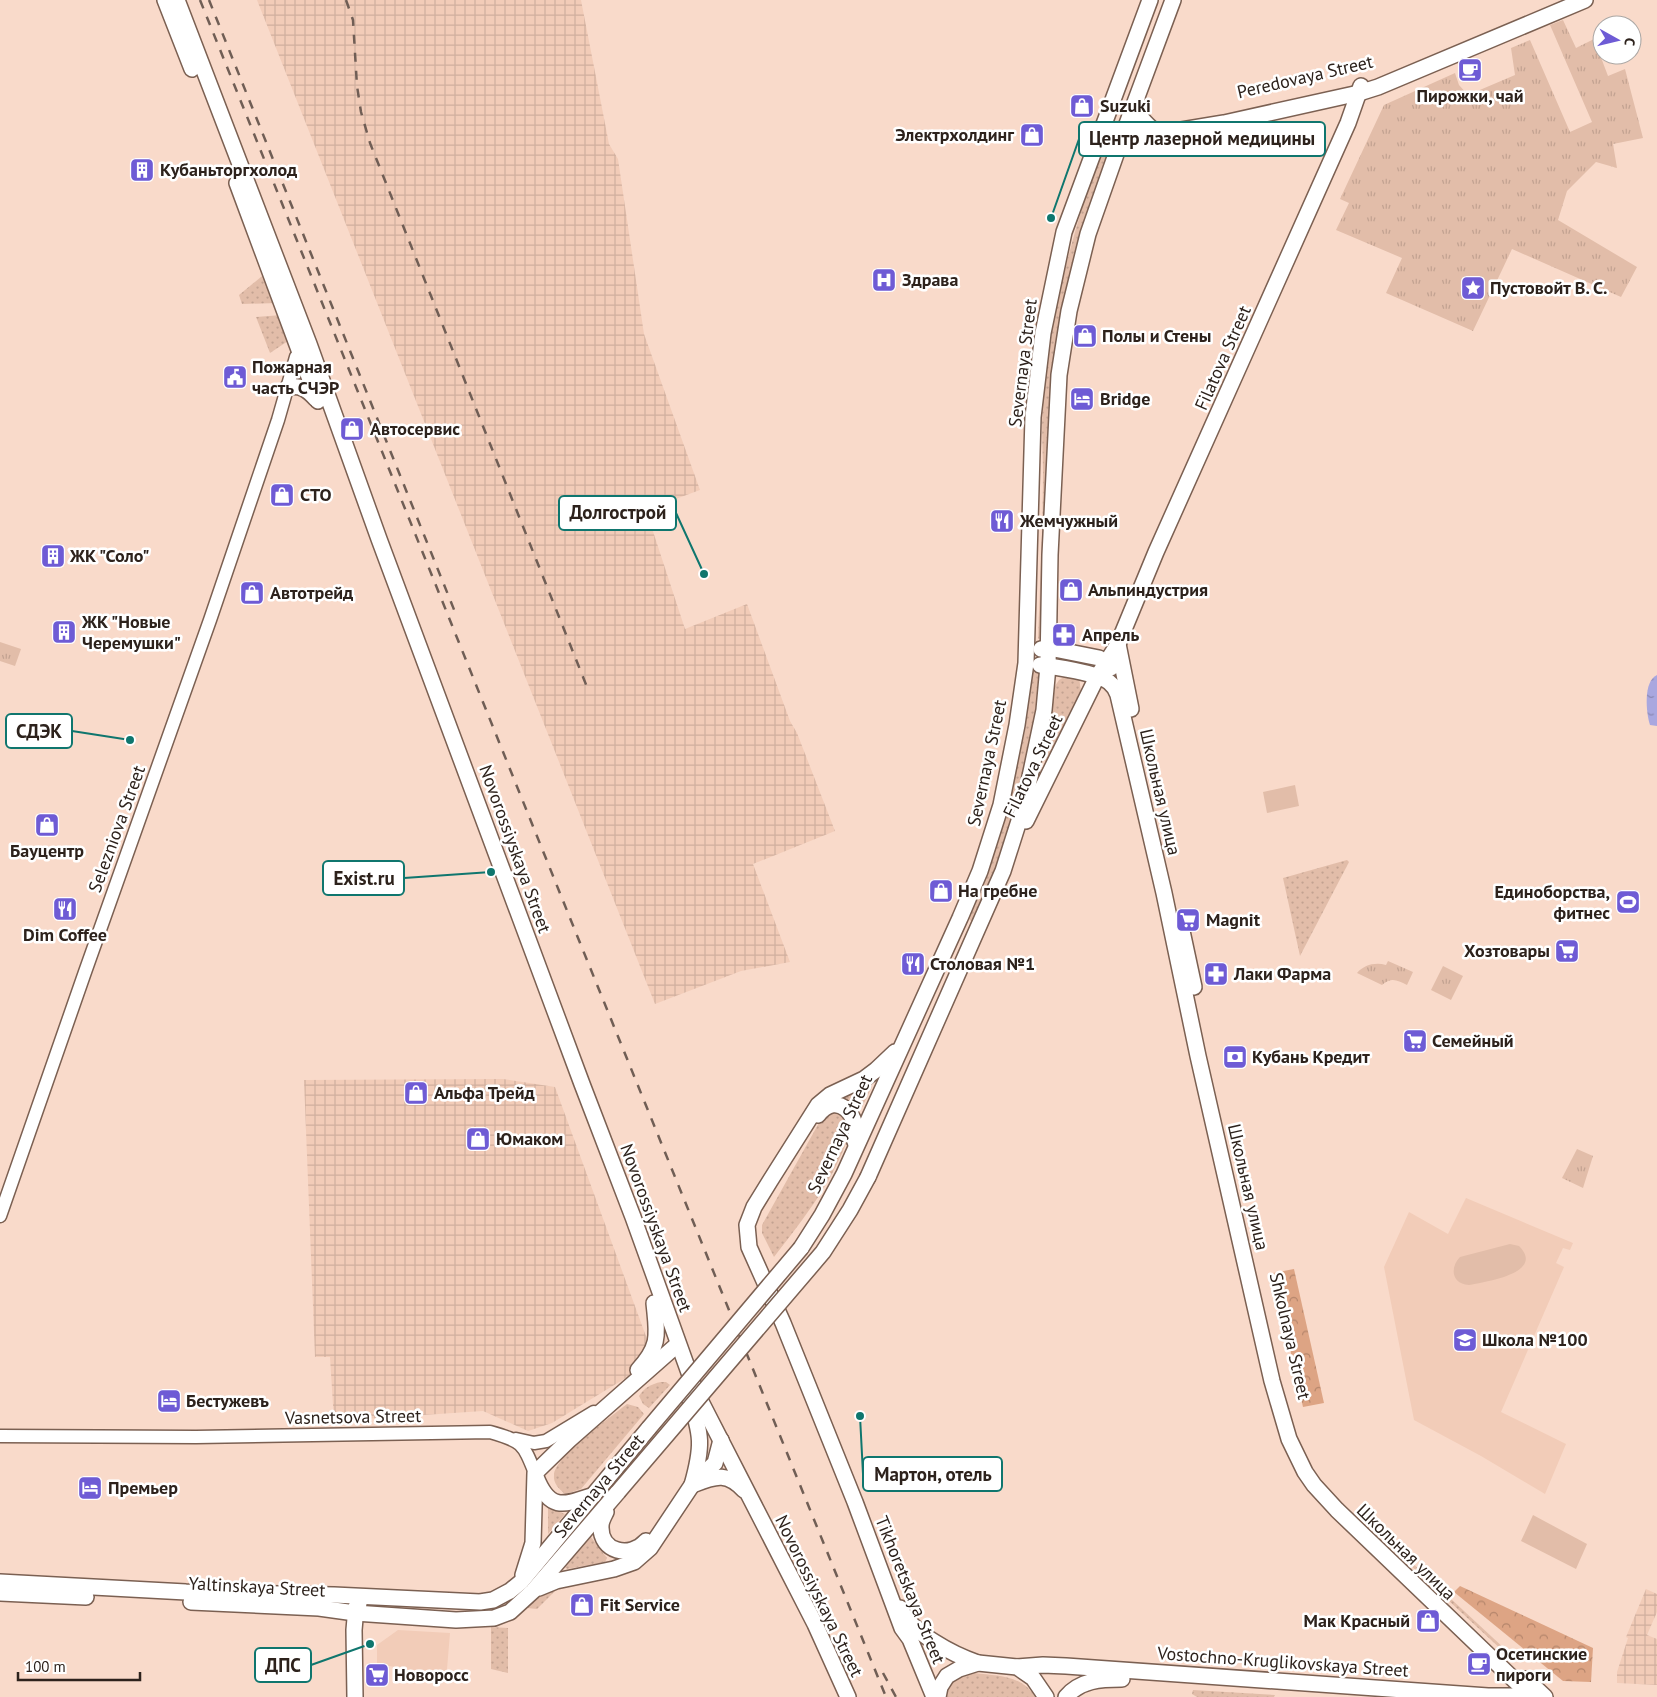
<svg xmlns="http://www.w3.org/2000/svg" width="1657" height="1697" font-family="'PT Sans',sans-serif">
  <defs>
    <pattern id="industrial-grid" width="8" height="8" patternUnits="userSpaceOnUse" patternTransform="scale(1.25)"><rect width="8" height="8" fill="#f2ccb8"/><path d="M0 4h8M4 0v8" fill="none" stroke="#d0af9e"/></pattern>
    <pattern id="grass-dots" width="8" height="8" patternUnits="userSpaceOnUse" patternTransform="scale(1.25)"><rect width="8" height="8" fill="#e2bda9"/><path d="M2 2h.1M6 6h.1" fill="none" stroke="#c2a291" stroke-width="1.8" stroke-linecap="round"/></pattern>
    <pattern id="forest-crowns" width="20" height="18" patternUnits="userSpaceOnUse" patternTransform="scale(1.25)"><rect width="20" height="18" fill="#dda484"/><path d="M2 6a3 3 0 1 1 6 0M12 15a3 3 0 1 1 6 0" fill="none" stroke="#b4856b"/></pattern>
    <pattern id="park-tufts" width="24" height="20" patternUnits="userSpaceOnUse" patternTransform="scale(1.25)"><rect width="24" height="20" fill="#e2bda9"/><path d="M3 7l-1-3M5 7V3M7 7l1-3M15 17l-1-3M17 17v-4M19 17l1-3" fill="none" stroke="#c2a291"/></pattern>
    <pattern id="water-ripples" width="26" height="14" patternUnits="userSpaceOnUse" patternTransform="scale(1.25)"><rect width="26" height="14" fill="#a9a7df"/><path d="M2 4q2-2 4 0t4 0M15 11q2-2 4 0t4 0" fill="none" stroke="#8a88b4"/></pattern>
  </defs>
  <rect width="100%" height="100%" fill="#f9daca"/>
  <g fill="#f2ccb8">
    <path d="M1466,1198L1573,1243L1570,1250L1563,1248L1556,1263L1564,1267L1501,1412L1566,1444L1545,1494L1481,1456L1414,1420L1384,1267L1409,1212L1448,1234Z"/>
    <path d="M398,1630L450,1633L446,1681L400,1679L401,1668L377,1664V1645Z"/>
  </g>
  <g fill="url(#industrial-grid)">
    <path d="M257,0H581L609,144L618,159L644,334L700,490L646,510L685,629L747,604L790,721L797,733L835,831L753,864L790,962L741,971L655,1004Z"/>
    <path d="M503,1079L555,1087L651,1350L629,1376L552,1423L528,1431L483,1411L334,1421L330,1357H315L304,1080Z"/>
    <path d="M1646,1589L1657,1594V1612L1647,1635L1657,1639V1685L1617,1683V1672L1628,1638L1626,1637Z"/>
  </g>
  <g fill="url(#grass-dots)">
    <path d="M1110,153L1074,264L1042,638L1038,639C1040,583 1043,527 1043,472C1043,448 1041,424 1043,400C1050,315 1072,234 1100,154Z"/>
    <path d="M267,272L278,303L242,304L239,295Z"/>
    <path d="M282,315L291,339L270,353L256,317Z"/>
    <path d="M1033,671L1039,672L1040,675C1032,745 1019,809 994,876C989,891 980,906 973,921H971L968,918L986,875L1002,829L1025,731Z"/>
    <path d="M1069,674L1079,677L1081,692L1050,762L1046,763L1044,760L1055,686L1059,680Z"/>
    <path d="M1347,860L1349,862L1300,956L1283,878Z"/>
    <path d="M872,1082V1087L861,1109H858L843,1097V1095Z"/>
    <path d="M833,1112L843,1116L851,1129C836,1178 805,1217 774,1257L762,1233V1225L820,1121Z"/>
    <path d="M661,1382H666L670,1385L649,1408L643,1404L639,1396C644,1388 651,1384 661,1382Z"/>
    <path d="M627,1404L638,1407L644,1414L581,1489L565,1494C559,1489 553,1483 554,1475C555,1456 612,1416 627,1404Z"/>
    <path d="M548,1507L565,1514L548,1534Z"/>
    <path d="M591,1537L607,1558L605,1562L567,1569L565,1567L587,1539Z"/>
    <path d="M1408,1559L1506,1650L1504,1652L1407,1562Z"/>
    <path d="M556,1590L537,1609L527,1608L541,1595Z"/>
    <path d="M491,1627L508,1628V1673L491,1669Z"/>
    <path d="M975,1673C998,1676 1022,1675 1035,1697H942C949,1678 956,1675 975,1673Z"/>
    <path d="M1193,1690L1275,1695L1274,1697H1197L1192,1694Z"/>
  </g>
  <g fill="url(#forest-crowns)">
    <path d="M1294,1269L1324,1403L1303,1407L1273,1273Z"/>
    <path d="M1460,1586L1593,1648L1591,1682L1563,1681L1454,1592Z"/>
  </g>
  <g fill="url(#park-tufts)">
    <path d="M1563,20L1576,48L1594,39L1608,76L1625,69L1643,138L1613,144L1617,168L1596,162L1567,191L1558,220L1637,267L1621,297L1512,249L1473,331L1386,293L1402,258L1336,230L1349,203L1340,199L1384,105L1455,73L1459,85L1468,95L1515,75L1511,48L1530,40L1570,132L1592,122L1550,25Z"/>
    <path d="M0,642L21,649L15,666L0,661Z"/>
    <path d="M1388,961L1413,972L1407,985C1397,980 1391,977 1382,985L1357,973C1364,965 1375,962 1386,965Z"/>
    <path d="M1443,966L1463,976L1451,1000L1431,990Z"/>
    <path d="M1577,1149L1593,1156L1583,1188L1562,1178Z"/>
  </g>
  <g fill="#e2bda9">
    <path d="M1295,785L1299,806L1267,813L1263,792Z"/>
    <path d="M1510,1244L1519,1246C1546,1273 1485,1282 1469,1285C1451,1284 1450,1267 1460,1257Z"/>
    <path d="M1533,1515L1587,1544L1576,1569L1521,1541Z"/>
  </g>
  <path fill="url(#water-ripples)" d="M1657,675V726L1650,725C1646,713 1643,681 1657,675Z"/>
  <g fill="none" stroke-linecap="round" stroke-linejoin="round">
    <defs>
      <g id="minor">
        <path d="M0,1216L85,972L210,620L278,420L296,357L303,349"/>
        <path d="M0,1436L196,1437L490,1432C522,1441 523,1443 535,1473"/>
        <path d="M516,1439L534,1443L546,1441L594,1412"/>
      </g>
      <g id="major">
        <path d="M165,0L192,69"/>
        <path d="M177,0L309,344L379,539L582,1084L633,1217L696,1392L815,1624L848,1697"/>
        <path d="M1137,100C1136,114 1142,120 1152,129"/>
        <path d="M1114,137L1121,140L1224,123L1359,93L1378,87L1585,0"/>
        <path d="M237,183L318,401"/>
        <path d="M288,387C301,385 307,389 316,399"/>
        <path d="M1118,644L1131,709"/>
        <path d="M1041,649L1049,648L1099,658L1111,668"/>
        <path d="M1040,665C1056,667 1097,673 1109,682C1114,686 1116,689 1118,695L1164,893L1198,1056L1272,1381L1289,1439L1305,1472L1314,1485L1337,1510L1532,1697"/>
        <path d="M1026,821L1097,677L1118,644L1156,552L1348,123L1361,86"/>
        <path d="M1182,931L1194,987"/>
        <path d="M895,1052L876,1070L864,1079L830,1095L818,1105L770,1181L754,1207L747,1225L749,1247L783,1323L855,1502L902,1628L910,1639L934,1697"/>
        <path d="M818,1115C837,1090 861,1115 855,1142"/>
        <path d="M868,1177L1003,871L1024,805L1044,710L1048,666L1050,555L1059,375L1069,311L1088,234L1121,140L1173,0"/>
        <path d="M801,1248L822,1215L844,1174L960,918L980,871L1001,805L1017,725L1026,663L1033,417L1043,333L1064,232L1150,0"/>
        <path d="M638,1370C661,1345 657,1334 654,1303"/>
        <path d="M689,1397C702,1435 703,1446 692,1485"/>
        <path d="M536,1477C550,1512 564,1505 594,1495"/>
        <path d="M695,1484C717,1475 728,1473 744,1490"/>
        <path d="M606,1512C604,1516 601,1521 601,1526C600,1552 630,1559 646,1541"/>
        <path d="M523,1575L533,1543L535,1473L569,1440L678,1344"/>
        <path d="M0,1582L186,1592L334,1595L480,1602L493,1600L510,1591L521,1582L649,1428"/>
        <path d="M539,1588L556,1581L614,1569L634,1562L650,1548L692,1485L715,1463L721,1440"/>
        <path d="M0,1593L86,1597"/>
        <path d="M191,1602L319,1608L355,1613L456,1620L494,1618L510,1612L533,1591L618,1492"/>
        <path d="M900,1608C911,1633 954,1655 978,1663"/>
        <path d="M1017,1667L1043,1665L1066,1666L1488,1696H1535"/>
        <path d="M1526,1679L1545,1697"/>
        <path d="M355,1697L354,1630L356,1607L359,1604"/>
        <path d="M938,1697L940,1687L947,1676L959,1669L978,1663L1017,1667L1033,1678L1046,1697"/>
        <path d="M1066,1697C1080,1680 1101,1679 1122,1679"/>
      </g>
    </defs>
    <use href="#minor" stroke="#7b6052" stroke-width="15"/>
    <use href="#major" stroke="#7b6052" stroke-width="18"/>
    <use href="#minor" stroke="#fff" stroke-width="12"/>
    <use href="#major" stroke="#fff" stroke-width="15"/>
    <g stroke="#705e55" stroke-width="2.5" stroke-dasharray="9 9" stroke-linecap="butt">
      <path d="M200,0L574,928L886,1697"/>
      <path d="M209,0L457,617"/>
      <path d="M346,0L353,20L357,86L361,112L370,143L589,692"/>
      <path d="M883,1673L896,1697"/>
    </g>
    <defs>
      <g id="major-bridge">
        <path d="M649,1428L801,1248"/>
        <path d="M618,1492L823,1252L850,1210L868,1177"/>
      </g>
    </defs>
    <use href="#major-bridge" stroke="#7b6052" stroke-width="18" stroke-linecap="butt"/>
    <use href="#major-bridge" stroke="#fff" stroke-width="15"/>
  </g>
  <defs>
    <symbol id="cafe-square" viewBox="-11 -11 22 22"><rect x="-9" y="-9" width="18" height="18" rx="4" fill="#6e5bd5" stroke="#fff"/><path d="M-5.5-4.5H6V0H3Q3 3.5 0 3.5H-2.5Q-5.5 3.5-5.5 0ZM3-3.2v2h1.7v-2ZM-6 4.5H4V6H-6Z" fill="#fff"/></symbol>
    <symbol id="shop-square" viewBox="-11 -11 22 22"><rect x="-9" y="-9" width="18" height="18" rx="4" fill="#6e5bd5" stroke="#fff"/><path d="M-5-2.5h2.3a2.7 3.5 0 0 1 5.4 0H5L5.5 6h-11ZM-1.5-2.5h3a1.5 2.3 0 0 0-3 0Z" fill="#fff"/></symbol>
    <symbol id="building-square" viewBox="-11 -11 22 22"><rect x="-9" y="-9" width="18" height="18" rx="4" fill="#6e5bd5" stroke="#fff"/><path d="M-4-6H4V6H1V3H-1V6H-4ZM-2.5-4.3h1.7v1.8h-1.7ZM.8-4.3h1.7v1.8H.8ZM-2.5-1h1.7V.8h-1.7ZM.8-1h1.7V.8H.8Z" fill="#fff"/></symbol>
    <symbol id="hospital-square" viewBox="-11 -11 22 22"><rect x="-9" y="-9" width="18" height="18" rx="4" fill="#6e5bd5" stroke="#fff"/><path d="M-5-5h3v3.5h4V-5h3V5h-3V1.5h-4V5h-3Z" fill="#fff"/></symbol>
    <symbol id="sight-square" viewBox="-11 -11 22 22"><rect x="-9" y="-9" width="18" height="18" rx="4" fill="#6e5bd5" stroke="#fff"/><path d="M0-6L1.8-2.2L6-1.7L2.9 1.2L3.7 5.4L0 3.3L-3.7 5.4L-2.9 1.2L-6-1.7L-1.8-2.2Z" fill="#fff"/></symbol>
    <symbol id="civic-square" viewBox="-11 -11 22 22"><rect x="-9" y="-9" width="18" height="18" rx="4" fill="#6e5bd5" stroke="#fff"/><path d="M-.6-6.5H3V-4.5H.6V-3L4-1V1h2V6H-6V1h2V-1L-.6-3ZM-1.2 2.5V6h2.4V2.5Z" fill="#fff"/></symbol>
    <symbol id="hotel-square" viewBox="-11 -11 22 22"><rect x="-9" y="-9" width="18" height="18" rx="4" fill="#6e5bd5" stroke="#fff"/><path d="M-6-4.5h1.5V1H6V5H4.5V3h-9V5H-6ZM-4 0a1.8 1.8 0 1 1 3.6 0ZM.5 0V-2.5h3Q6-2.5 6 0Z" fill="#fff"/></symbol>
    <symbol id="restaurant-square" viewBox="-11 -11 22 22"><rect x="-9" y="-9" width="18" height="18" rx="4" fill="#6e5bd5" stroke="#fff"/><path d="M-5-6h1v4h1v-4h1v4h1v-4h1v5L-1.5 .5V6h-2V.5L-5-1ZM5-6V6H3V1.5H1.5Q1.5-4 5-6Z" fill="#fff"/></symbol>
    <symbol id="pharmacy-square" viewBox="-11 -11 22 22"><rect x="-9" y="-9" width="18" height="18" rx="4" fill="#6e5bd5" stroke="#fff"/><path d="M-2-6h4v4h4v4h-4v4h-4v-4h-4v-4h4Z" fill="#fff"/></symbol>
    <symbol id="stadium-square" viewBox="-11 -11 22 22"><rect x="-9" y="-9" width="18" height="18" rx="4" fill="#6e5bd5" stroke="#fff"/><path d="M0-5a6.5 5 0 1 0 0 10a6.5 5 0 1 0 0-10ZM-3.5-1.8h7v3.6h-7Z" fill="#fff"/></symbol>
    <symbol id="supermarket-square" viewBox="-11 -11 22 22"><rect x="-9" y="-9" width="18" height="18" rx="4" fill="#6e5bd5" stroke="#fff"/><path d="M-6-5.5h2.5l.6 2H6L4.5 2H-2.5L-4.4-4H-6ZM-1.5 3.2a1.3 1.3 0 1 0 .1 0ZM3 3.2a1.3 1.3 0 1 0 .1 0Z" fill="#fff"/></symbol>
    <symbol id="bank-square" viewBox="-11 -11 22 22"><rect x="-9" y="-9" width="18" height="18" rx="4" fill="#6e5bd5" stroke="#fff"/><path d="M-6-4H6V4H-6ZM0-2.3a2.3 2.3 0 1 0 0 4.6a2.3 2.3 0 1 0 0-4.6Z" fill="#fff"/></symbol>
    <symbol id="school-square" viewBox="-11 -11 22 22"><rect x="-9" y="-9" width="18" height="18" rx="4" fill="#6e5bd5" stroke="#fff"/><path d="M0-5L7-2L0 1L-7-2ZM-4 1L0 2.5L4 1V4Q0 6-4 4Z" fill="#fff"/></symbol>
  </defs>
  <g fill-rule="evenodd">
    <use href="#cafe-square" x="1456" y="56" width="28" height="28"/>
    <use href="#shop-square" x="1068" y="92" width="28" height="28"/>
    <use href="#shop-square" x="1018" y="121" width="28" height="28"/>
    <use href="#building-square" x="128" y="156" width="28" height="28"/>
    <use href="#hospital-square" x="870" y="266" width="28" height="28"/>
    <use href="#sight-square" x="1459" y="274" width="28" height="28"/>
    <use href="#shop-square" x="1071" y="322" width="28" height="28"/>
    <use href="#civic-square" x="221" y="363" width="28" height="28"/>
    <use href="#hotel-square" x="1068" y="385" width="28" height="28"/>
    <use href="#shop-square" x="338" y="415" width="28" height="28"/>
    <use href="#shop-square" x="268" y="481" width="28" height="28"/>
    <use href="#restaurant-square" x="988" y="507" width="28" height="28"/>
    <use href="#building-square" x="39" y="542" width="28" height="28"/>
    <use href="#shop-square" x="1057" y="576" width="28" height="28"/>
    <use href="#shop-square" x="238" y="579" width="28" height="28"/>
    <use href="#building-square" x="50" y="618" width="28" height="28"/>
    <use href="#pharmacy-square" x="1050" y="621" width="28" height="28"/>
    <use href="#shop-square" x="33" y="811" width="28" height="28"/>
    <use href="#shop-square" x="927" y="877" width="28" height="28"/>
    <use href="#stadium-square" x="1614" y="888" width="28" height="28"/>
    <use href="#restaurant-square" x="51" y="895" width="28" height="28"/>
    <use href="#supermarket-square" x="1174" y="906" width="28" height="28"/>
    <use href="#supermarket-square" x="1553" y="937" width="28" height="28"/>
    <use href="#restaurant-square" x="899" y="950" width="28" height="28"/>
    <use href="#pharmacy-square" x="1202" y="960" width="28" height="28"/>
    <use href="#supermarket-square" x="1401" y="1027" width="28" height="28"/>
    <use href="#bank-square" x="1221" y="1043" width="28" height="28"/>
    <use href="#shop-square" x="402" y="1079" width="28" height="28"/>
    <use href="#shop-square" x="464" y="1125" width="28" height="28"/>
    <use href="#school-square" x="1451" y="1326" width="28" height="28"/>
    <use href="#hotel-square" x="155" y="1387" width="28" height="28"/>
    <use href="#hotel-square" x="76" y="1474" width="28" height="28"/>
    <use href="#shop-square" x="568" y="1591" width="28" height="28"/>
    <use href="#shop-square" x="1414" y="1607" width="28" height="28"/>
    <use href="#cafe-square" x="1465" y="1650" width="28" height="28"/>
    <use href="#supermarket-square" x="363" y="1661" width="28" height="28"/>
  </g>
  <g text-anchor="middle" stroke-width="5" stroke-linejoin="round" paint-order="stroke">
    <g font-size="18" fill="#2d221c" stroke="#fff">
      <text transform="translate(1305 77) rotate(-13)" y="6">Peredovaya Street</text>
      <text transform="translate(1223 358) rotate(-66)" y="6">Filatova Street</text>
      <text transform="translate(1023 363) rotate(-83)" y="6">Severnaya Street</text>
      <text transform="translate(987 763) rotate(-78)" y="6">Severnaya Street</text>
      <text transform="translate(1033 766) rotate(-64)" y="6">Filatova Street</text>
      <text transform="translate(1160 792) rotate(77)" y="6">Школьная улица</text>
      <text transform="translate(117 829) rotate(-70)" y="6">Selezniova Street</text>
      <text transform="translate(515 849) rotate(70)" y="6">Novorossiyskaya Street</text>
      <text transform="translate(840 1134) rotate(-65)" y="6">Severnaya Street</text>
      <text transform="translate(1248 1187) rotate(77)" y="6">Школьная улица</text>
      <text transform="translate(656 1228) rotate(70)" y="6">Novorossiyskaya Street</text>
      <text transform="translate(1290 1336) rotate(77)" y="6">Shkolnaya Street</text>
      <text transform="translate(353 1417) rotate(-1)" y="6">Vasnetsova Street</text>
      <text transform="translate(599 1486) rotate(-50)" y="6">Severnaya Street</text>
      <text transform="translate(1406 1552) rotate(44)" y="6">Школьная улица</text>
      <text transform="translate(257 1587) rotate(3)" y="6">Yaltinskaya Street</text>
      <text transform="translate(910 1590) rotate(68)" y="6">Tikhoretskaya Street</text>
      <text transform="translate(819 1596) rotate(64)" y="6">Novorossiyskaya Street</text>
      <text transform="translate(1283 1662) rotate(4)" y="6">Vostochno-Kruglikovskaya Street</text>
    </g>
    <g font-size="18" font-weight="bold" fill="#2d221c" stroke="#fff" text-anchor="start">
      <text x="1470" y="102" text-anchor="middle">Пирожки, чай</text>
      <text x="1100" y="112">Suzuki</text>
      <text x="1014" y="141" text-anchor="end">Электрхолдинг</text>
      <text x="160" y="176">Кубаньторгхолод</text>
      <text x="902" y="286">Здрава</text>
      <text x="1490" y="294">Пустовойт В. С.</text>
      <text x="1102" y="342">Полы и Стены</text>
      <text x="252" y="373">Пожарная<tspan x="252" dy="21">часть СЧЭР</tspan></text>
      <text x="1100" y="405">Bridge</text>
      <text x="370" y="435">Автосервис</text>
      <text x="300" y="501">СТО</text>
      <text x="1020" y="527">Жемчужный</text>
      <text x="70" y="562">ЖК "Соло"</text>
      <text x="1088" y="596">Альпиндустрия</text>
      <text x="270" y="599">Автотрейд</text>
      <text x="82" y="628">ЖК "Новые<tspan x="82" dy="21">Черемушки"</tspan></text>
      <text x="1082" y="641">Апрель</text>
      <text x="47" y="857" text-anchor="middle">Бауцентр</text>
      <text x="958" y="897">На гребне</text>
      <text x="1610" y="898" text-anchor="end">Единоборства,<tspan x="1610" dy="21">фитнес</tspan></text>
      <text x="1206" y="926">Magnit</text>
      <text x="65" y="941" text-anchor="middle">Dim Coffee</text>
      <text x="1550" y="957" text-anchor="end">Хозтовары</text>
      <text x="930" y="970">Столовая №1</text>
      <text x="1234" y="980">Лаки Фарма</text>
      <text x="1432" y="1047">Семейный</text>
      <text x="1252" y="1063">Кубань Кредит</text>
      <text x="434" y="1099">Альфа Трейд</text>
      <text x="496" y="1145">Юмаком</text>
      <text x="1482" y="1346">Школа №100</text>
      <text x="186" y="1407">Бестужевъ</text>
      <text x="108" y="1494">Премьер</text>
      <text x="600" y="1611">Fit Service</text>
      <text x="1410" y="1627" text-anchor="end">Мак Красный</text>
      <text x="1496" y="1660">Осетинские<tspan x="1496" dy="21">пироги</tspan></text>
      <text x="394" y="1681">Новоросс</text>
    </g>
  </g>
  <path fill="none" stroke="#0f766e" stroke-width="2" d="M1051 218L1079 139M704 574L676 513M130 740L72 731M491 872L404 878M860 1416L863 1474M370 1644L311 1665"/>
  <g fill="#0f766e" stroke="#fff" stroke-width="2">
    <circle cx="1051" cy="218" r="5"/>
    <circle cx="704" cy="574" r="5"/>
    <circle cx="130" cy="740" r="5"/>
    <circle cx="491" cy="872" r="5"/>
    <circle cx="860" cy="1416" r="5"/>
    <circle cx="370" cy="1644" r="5"/>
  </g>
  <g fill="#fff" stroke="#0f766e" stroke-width="2">
    <rect x="1079" y="122" width="246" height="34" rx="5"/>
    <rect x="559" y="496" width="117" height="34" rx="5"/>
    <rect x="6" y="714" width="66" height="34" rx="5"/>
    <rect x="323" y="861" width="81" height="34" rx="5"/>
    <rect x="863" y="1457" width="139" height="34" rx="5"/>
    <rect x="255" y="1648" width="56" height="34" rx="5"/>
  </g>
  <g font-size="19" text-anchor="middle" font-weight="bold" fill="#2d221c">
    <text x="1202" y="145">Центр лазерной медицины</text>
    <text x="618" y="519">Долгострой</text>
    <text x="39" y="738">СДЭК</text>
    <text x="364" y="885">Exist.ru</text>
    <text x="933" y="1481">Мартон, отель</text>
    <text x="283" y="1672">ДПС</text>
  </g>
  <g transform="translate(1617 40) rotate(98)"><circle r="24" fill="#ffffff" stroke="#aba7a4"/>
  <path d="M0-4L9 19L0 12L-9 19Z" fill="#6e5bd5"/>
  <text y="-8" font-size="14" font-weight="bold" text-anchor="middle" fill="#2d221c">С</text>
  </g>
  <path d="M18 1672v8h122v-8" fill="none" stroke="#2d221c" stroke-width="2.5"/>
  <text x="25" y="1672" font-size="15" fill="#2d221c" stroke="#ffffff" stroke-width="4" paint-order="stroke">100 m</text>
</svg>
